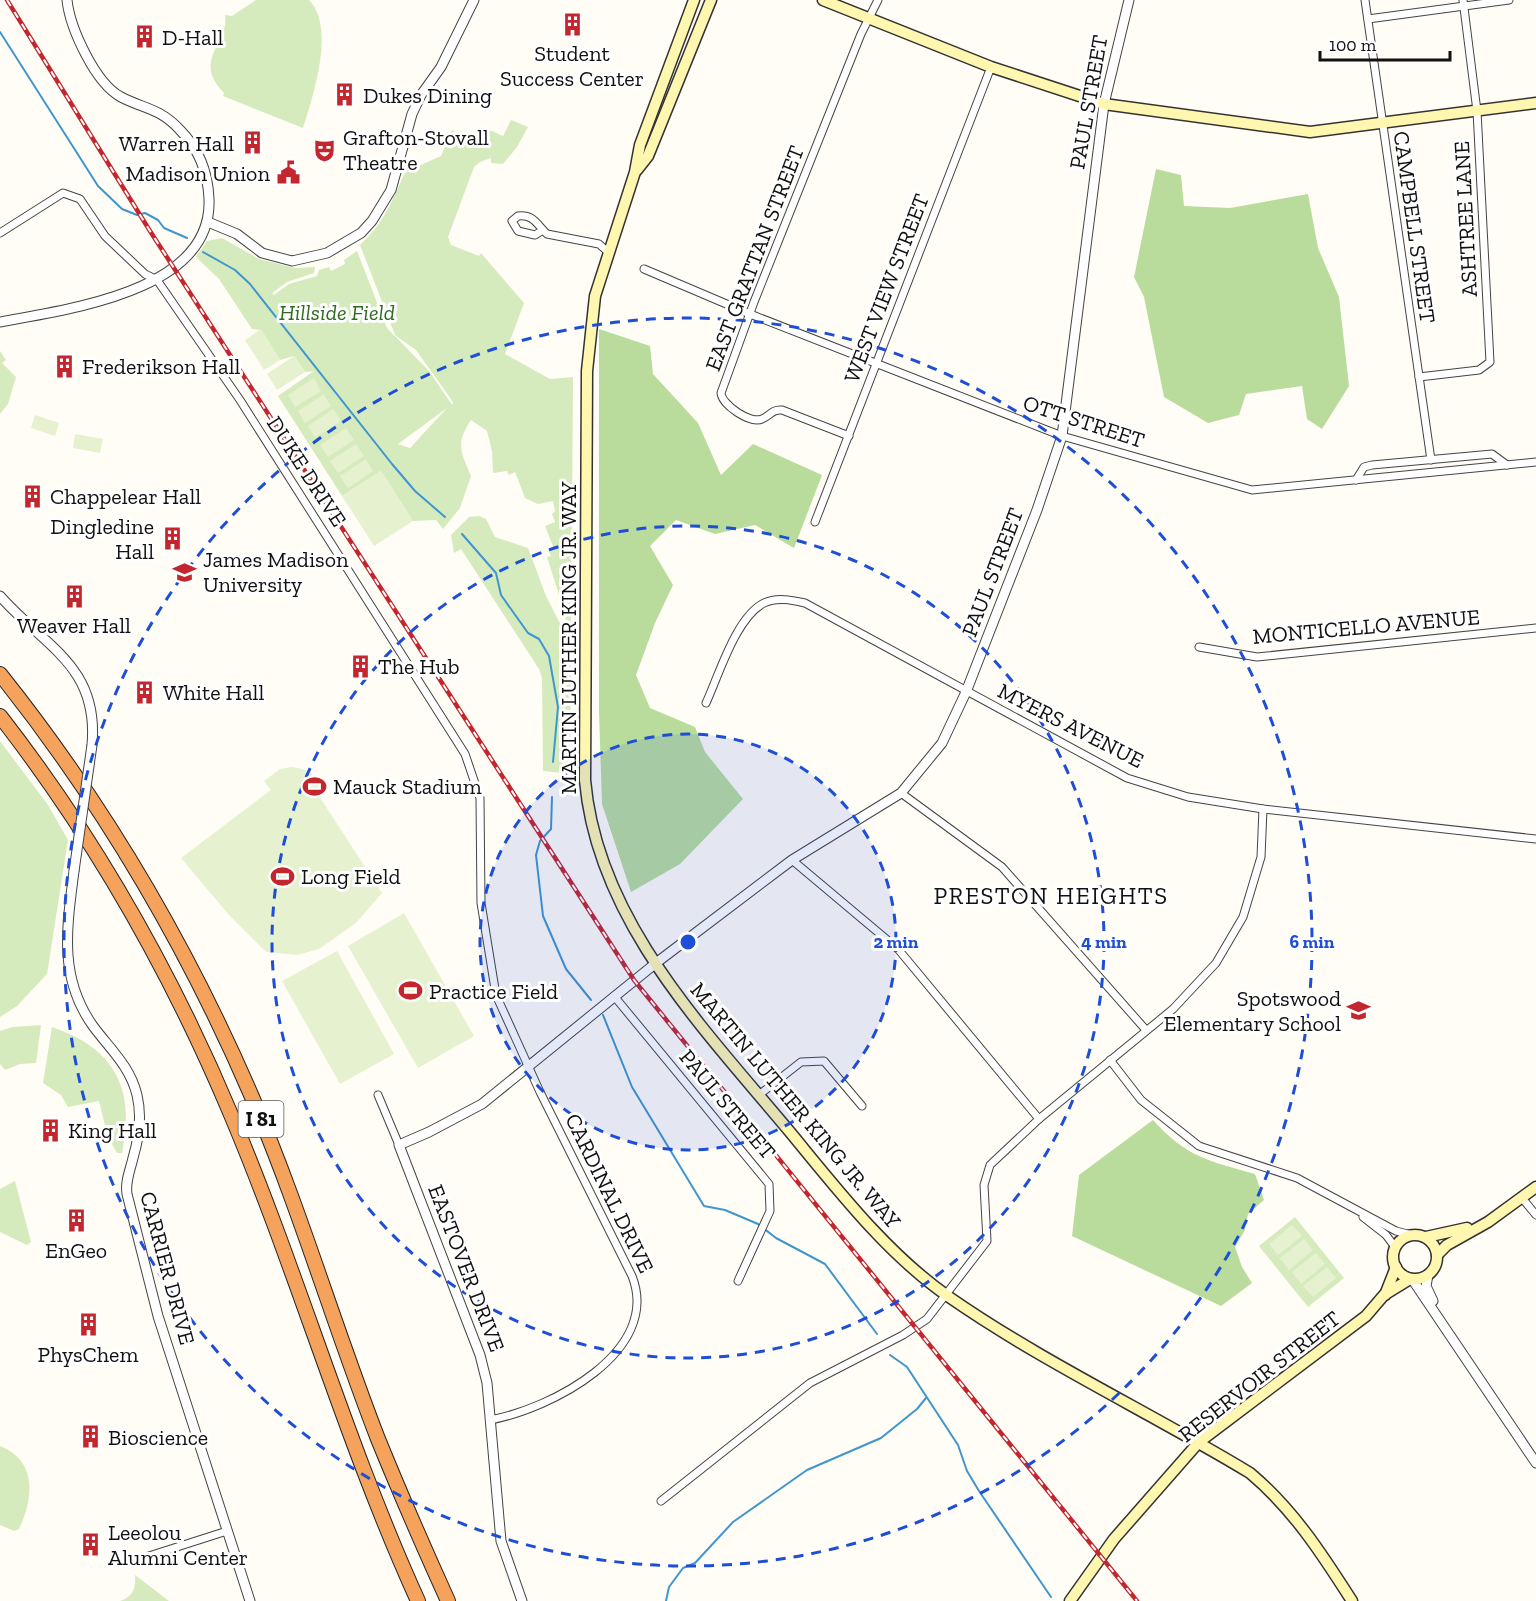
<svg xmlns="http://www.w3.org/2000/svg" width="1536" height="1601" font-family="'Zilla Slab',serif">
  <rect width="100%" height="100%" fill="#fffdf5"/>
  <g fill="#d5ebbd" fill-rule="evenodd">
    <path d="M256,0H309C336,27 313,96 303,128L223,96L224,93C191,60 230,42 225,15L232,16Z"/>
    <path d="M511,120L528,127L517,147L503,164L491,163V158L480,162L474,167L448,237L451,245L479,256L481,253L524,303L505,354L550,379L573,377L571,631L562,611L566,598H560L547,557L551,556L549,551L554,549L545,526L555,522L552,514L555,511L553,501L538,504L525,498L515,472L509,475L507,471L493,473L492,451L487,431L471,420C455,444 461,452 471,476L460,508L443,529L436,520L413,521L381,471L342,496L278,396L314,371L305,372L294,356L280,360L261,330L252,329L219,279L196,257L207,241L222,238L259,259L295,268L315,267L314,273L287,282L272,293L274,295L289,284L317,276L319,270L329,267L331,271L345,264L344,260L357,251L387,328L429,371L452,405L453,402L416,350L395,335L360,245C383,224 393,200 405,172L441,156L452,130L480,145L487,129L503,136ZM447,408L410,448L398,444Z"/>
    <path d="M0,351L6,360L2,363L16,377L8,404L0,414Z"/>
    <path d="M479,516L486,519L495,537L528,548L546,596L571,645L570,763L563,773L543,771L542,678L539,669L461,549L454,553L451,535L469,517Z"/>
    <path d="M0,741L48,805L68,840L47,974L17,1006L0,1017Z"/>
    <path d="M41,1025L36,1063L20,1064L5,1070L0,1064V1031L13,1027Z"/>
    <path d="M52,1027C114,1048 136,1088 122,1153H117L108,1137L99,1101L68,1107L61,1095L43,1083Z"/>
    <path d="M15,1181L31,1242L27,1245L0,1232V1189Z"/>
    <path d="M1295,1217L1344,1278L1308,1307L1259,1246Z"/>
    <path d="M0,1446C38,1461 33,1499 19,1529L14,1531L0,1525Z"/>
    <path d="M135,1575L169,1601H120C133,1597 136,1588 135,1575Z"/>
  </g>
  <g fill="#b9dc9c">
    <path d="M1156,169L1181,175L1184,206L1230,208L1308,194L1318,248L1339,297L1349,386L1322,429L1307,419L1302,386L1246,394L1239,415L1208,423L1164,397L1144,297L1134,277Z"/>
    <path d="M599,329L650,346L653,374L698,423L721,475L753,444L822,475L794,548L755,525L715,534L676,520L650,546L673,585L655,623L636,675L650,708L695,727L705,752L743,799L680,864L631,892L602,804L599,712Z"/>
    <path d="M1153,1120C1186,1157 1209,1161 1255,1174L1264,1200L1248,1214L1245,1230L1235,1247L1242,1267L1252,1283L1221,1306L1072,1236L1079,1175Z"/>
  </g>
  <g fill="#e6f2cf">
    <path d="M261,329L280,360L264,370L245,340Z"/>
    <path d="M294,356L305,372L277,390L267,374Z"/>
    <path d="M314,378L321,391L295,407L288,395Z"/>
    <path d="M324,394L331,406L305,423L298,411Z"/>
    <path d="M333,409L341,421L315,438L308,426Z"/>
    <path d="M35,415L59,423L55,436L31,428Z"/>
    <path d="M346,428L354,440L328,457L320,445Z"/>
    <path d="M75,434L103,439L100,453L73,448Z"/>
    <path d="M356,444L364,456L338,473L330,461Z"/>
    <path d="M366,459L373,471L348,488L340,476Z"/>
    <path d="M381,471L413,521L374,546L342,496Z"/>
    <path d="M291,767C310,769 316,775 326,790L319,796L382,893L356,923L319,949L297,955L266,952L229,915L181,858L271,790L264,781L280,769Z"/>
    <path d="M404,913L474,1036L418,1068L348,946Z"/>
    <path d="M337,951L394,1054L340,1084L282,981Z"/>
    <path d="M1292,1225L1302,1236L1278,1255L1269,1244Z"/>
    <path d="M1304,1239L1313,1250L1289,1270L1280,1258Z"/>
    <path d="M1316,1253L1325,1264L1301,1284L1292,1272Z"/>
    <path d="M1327,1267L1336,1278L1313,1297L1303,1286Z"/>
  </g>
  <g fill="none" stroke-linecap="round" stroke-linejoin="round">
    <g stroke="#3f96cf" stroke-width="2">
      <path d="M0,32L98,186L122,209L137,215L145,213L158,220L164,228L187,238"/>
      <path d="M203,252L235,270L250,284L392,464L415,491L445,517"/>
      <path d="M462,534L496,573L501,595L528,633L539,639L549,656L558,707L553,762"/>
      <path d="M552,797L551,829L540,841L536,855L543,916L566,969L591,1000"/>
      <path d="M603,1015L632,1087L704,1206L725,1210L758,1224L776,1238L825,1264L877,1334"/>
      <path d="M890,1355L907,1367L958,1445L967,1471L979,1491L1051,1597"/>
      <path d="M666,1601L669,1587L683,1568L695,1563L733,1522L807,1470L881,1438L917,1409L926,1398"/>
    </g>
    <defs>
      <g id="minor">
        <path d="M1365,0L1431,460"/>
        <path d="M1368,19L1509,0"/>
        <path d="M543,230L535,235L518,231L512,221L518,216C534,214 537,225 547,234L599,244L608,252"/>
        <path d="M0,233L63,193L80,199L105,236L145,274L157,280L240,400L465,754L480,798L481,903L496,995L540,1092L632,1276C662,1352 550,1409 490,1420"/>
        <path d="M644,269L750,314L1062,436L1252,490L1536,462"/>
        <path d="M1419,377L1479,370L1490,362L1477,111L1463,0"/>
        <path d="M849,436L782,410C772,409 770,416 762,419C750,424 722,405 721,393L754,302L861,34L878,0"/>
        <path d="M1356,480L1364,467L1372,465L1492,454L1507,465"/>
        <path d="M815,522L991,67"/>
        <path d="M1199,647L1257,657L1536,628"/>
        <path d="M706,703C719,675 736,617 764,603C777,597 791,600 805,603L1127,778L1188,797L1263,809L1536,839"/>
        <path d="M901,793L1002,867L1146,1030"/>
        <path d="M792,860L898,949L1039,1119"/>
        <path d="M614,996L769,1184L770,1211L738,1281"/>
        <path d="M1110,1060L1141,1100L1199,1146L1297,1178L1396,1231L1412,1235"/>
        <path d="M378,1095L399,1145"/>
        <path d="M759,1095L801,1062L824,1061L862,1106"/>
        <path d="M1522,1198L1536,1215"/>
        <path d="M1363,1217L1386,1235L1395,1247"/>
        <path d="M661,1501L810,1383L903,1335L927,1319L987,1241L984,1185L990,1165L1039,1119L1173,1009L1216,963L1243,917L1261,857L1263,809"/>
        <path d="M127,1563L227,1531"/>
      </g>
      <g id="tertiary">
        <path d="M208,222L237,234L262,253L292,261L327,253L361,233L372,221L391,190L412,114L421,95L441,67L474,0"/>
        <path d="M0,322C67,309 213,292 209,199C208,172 199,149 180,130C160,108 144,109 121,97C95,83 70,28 67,0"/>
        <path d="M0,596C45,647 99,666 92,745"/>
        <path d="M74,871C67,927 58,977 93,1026C110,1049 130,1066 137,1095C142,1116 139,1138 133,1158C130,1171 125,1181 127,1194L158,1316L250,1601"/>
        <path d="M1428,1275L1426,1286L1433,1301"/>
        <path d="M1412,1279L1536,1463"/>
        <path d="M522,1601L501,1541L487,1383L480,1355L399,1145L429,1132L482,1104L656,963L792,860L901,793L942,743L966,692L1037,510L1062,436L1104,104L1129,0"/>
      </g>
      <g id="secondary">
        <path d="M694,0L640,145L635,172L595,296L587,371L585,780C597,920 704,1029 790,1132C837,1189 887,1254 949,1297C1044,1363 1151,1413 1250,1473C1293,1509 1322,1554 1352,1601"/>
        <path d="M823,0L991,67L1104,104L1310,132L1536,103"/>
        <path d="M637,170L648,156L711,0"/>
        <circle cx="1415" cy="1257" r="22"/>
        <path d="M1426,1237L1467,1228"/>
        <path d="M1437,1255L1447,1245L1488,1222L1536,1187"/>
        <path d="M1385,1295L1396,1267"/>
        <path d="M1070,1601L1114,1539L1199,1442L1366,1316L1384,1295L1410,1279"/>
      </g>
      <g id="motorway">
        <path d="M0,674C103,803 187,946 252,1097C300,1209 334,1326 378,1439C400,1493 424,1548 448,1601"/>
        <path d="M0,716C95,838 172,974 232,1117C299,1276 346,1443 418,1601"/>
      </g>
    </defs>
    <use href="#minor" stroke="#444" stroke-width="9"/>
    <use href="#tertiary" stroke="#444" stroke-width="11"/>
    <use href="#secondary" stroke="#333" stroke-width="13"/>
    <use href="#motorway" stroke="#222" stroke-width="16"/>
    <use href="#minor" stroke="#fff" stroke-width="7"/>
    <use href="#tertiary" stroke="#fff" stroke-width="9"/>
    <use href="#secondary" stroke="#fff6b0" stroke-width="10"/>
    <use href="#motorway" stroke="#f5a25d" stroke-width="14"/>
    <defs>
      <path id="rail" d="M7,0L150,231L634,980L1137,1601"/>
    </defs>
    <use href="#rail" stroke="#c4262e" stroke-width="4.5"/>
    <use href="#rail" stroke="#fff" stroke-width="2" stroke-dasharray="7" stroke-linecap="butt"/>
    <defs>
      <path id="tertiary-bridge" d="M74,871L92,745"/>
    </defs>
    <use href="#tertiary-bridge" stroke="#444" stroke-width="11" stroke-linecap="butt"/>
    <use href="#tertiary-bridge" stroke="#fff" stroke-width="9"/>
  </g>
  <circle cx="688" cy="942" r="208" fill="#1d4ed8" fill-opacity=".12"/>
  <g fill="none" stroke="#1d4ed8" stroke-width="3" stroke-dasharray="10 8">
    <circle cx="688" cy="942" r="208"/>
    <circle cx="688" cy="942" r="416"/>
    <circle cx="688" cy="942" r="624"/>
  </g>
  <defs>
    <symbol id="building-bare" viewBox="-9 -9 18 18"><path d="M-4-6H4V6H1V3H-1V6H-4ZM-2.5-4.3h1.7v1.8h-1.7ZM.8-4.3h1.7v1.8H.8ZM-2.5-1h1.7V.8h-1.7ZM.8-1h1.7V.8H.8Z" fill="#c4262e" stroke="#fff" stroke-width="2.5" paint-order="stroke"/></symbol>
    <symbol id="theatre-bare" viewBox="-9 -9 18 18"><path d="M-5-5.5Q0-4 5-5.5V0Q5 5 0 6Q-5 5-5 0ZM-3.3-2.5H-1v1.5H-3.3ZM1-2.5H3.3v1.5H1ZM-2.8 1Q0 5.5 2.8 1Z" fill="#c4262e" stroke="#fff" stroke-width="2.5" paint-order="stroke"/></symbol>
    <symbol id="civic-bare" viewBox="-9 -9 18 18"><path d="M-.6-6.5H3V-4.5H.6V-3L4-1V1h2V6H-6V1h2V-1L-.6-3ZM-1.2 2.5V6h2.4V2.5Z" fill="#c4262e" stroke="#fff" stroke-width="2.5" paint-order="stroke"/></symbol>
    <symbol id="university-bare" viewBox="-9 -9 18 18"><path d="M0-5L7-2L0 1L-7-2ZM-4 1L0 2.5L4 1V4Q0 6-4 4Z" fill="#c4262e" stroke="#fff" stroke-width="2.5" paint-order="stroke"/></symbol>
    <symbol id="stadium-bare" viewBox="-9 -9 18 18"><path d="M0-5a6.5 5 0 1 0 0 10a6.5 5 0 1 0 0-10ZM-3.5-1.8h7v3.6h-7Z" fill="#c4262e" stroke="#fff" stroke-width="2.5" paint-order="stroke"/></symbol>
    <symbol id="school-bare" viewBox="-9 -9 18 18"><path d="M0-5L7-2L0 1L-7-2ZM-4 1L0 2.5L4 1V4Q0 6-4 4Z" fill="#c4262e" stroke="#fff" stroke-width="2.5" paint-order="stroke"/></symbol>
  </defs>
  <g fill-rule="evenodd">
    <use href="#building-bare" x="556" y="8" width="33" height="33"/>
    <use href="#building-bare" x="128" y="20" width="33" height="33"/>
    <use href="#building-bare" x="328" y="78" width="33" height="33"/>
    <use href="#building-bare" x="236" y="126" width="33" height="33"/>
    <use href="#theatre-bare" x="308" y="134" width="33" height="33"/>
    <use href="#civic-bare" x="272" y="156" width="33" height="33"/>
    <use href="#building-bare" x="48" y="350" width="33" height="33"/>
    <use href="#building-bare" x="16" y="480" width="33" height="33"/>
    <use href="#building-bare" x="156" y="522" width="33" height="33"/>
    <use href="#university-bare" x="168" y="556" width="33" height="33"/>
    <use href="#building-bare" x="58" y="580" width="33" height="33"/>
    <use href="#building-bare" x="344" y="650" width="33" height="33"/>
    <use href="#building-bare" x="128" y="676" width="33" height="33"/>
    <use href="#stadium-bare" x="298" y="770" width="33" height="33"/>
    <use href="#stadium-bare" x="266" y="860" width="33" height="33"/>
    <use href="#stadium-bare" x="394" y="974" width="33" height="33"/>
    <use href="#school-bare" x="1342" y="994" width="33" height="33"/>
    <use href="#building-bare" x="34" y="1114" width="33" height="33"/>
    <use href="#building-bare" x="60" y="1204" width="33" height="33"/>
    <use href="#building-bare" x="72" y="1308" width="33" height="33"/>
    <use href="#building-bare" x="74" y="1420" width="33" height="33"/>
    <use href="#building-bare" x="74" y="1528" width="33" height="33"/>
  </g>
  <g text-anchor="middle" stroke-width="6" stroke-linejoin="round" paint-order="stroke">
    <rect fill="#fff" stroke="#585858" stroke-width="1.5" x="238.5" y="1101" width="45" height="36" rx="4.5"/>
    <g font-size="21" font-weight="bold" fill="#111">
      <text x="261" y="1126">I 81</text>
    </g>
    <g font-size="22" fill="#111" stroke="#fff" text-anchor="start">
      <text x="162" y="45">D-Hall</text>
      <text x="572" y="61" text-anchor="middle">Student<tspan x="572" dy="25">Success Center</tspan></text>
      <text x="363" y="103">Dukes Dining</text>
      <text x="343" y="145">Grafton-Stovall<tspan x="343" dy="25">Theatre</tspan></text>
      <text x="234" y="151" text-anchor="end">Warren Hall</text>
      <text x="270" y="181" text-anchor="end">Madison Union</text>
      <text x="82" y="374">Frederikson Hall</text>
      <text x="50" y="504">Chappelear Hall</text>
      <text x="154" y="534" text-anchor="end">Dingledine<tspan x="154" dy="25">Hall</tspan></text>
      <text x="203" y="567">James Madison<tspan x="203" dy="25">University</tspan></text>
      <text x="74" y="633" text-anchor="middle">Weaver Hall</text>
      <text x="378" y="674">The Hub</text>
      <text x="163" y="700">White Hall</text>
      <text x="333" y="794">Mauck Stadium</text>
      <text x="301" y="884">Long Field</text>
      <text x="429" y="999">Practice Field</text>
      <text x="1341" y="1006" text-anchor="end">Spotswood<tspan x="1341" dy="25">Elementary School</tspan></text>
      <text x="68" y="1138">King Hall</text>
      <text x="76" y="1258" text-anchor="middle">EnGeo</text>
      <text x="88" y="1362" text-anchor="middle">PhysChem</text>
      <text x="108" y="1445">Bioscience</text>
      <text x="108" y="1540">Leeolou<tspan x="108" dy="25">Alumni Center</tspan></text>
    </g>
    <g font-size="22" fill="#111" stroke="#fff">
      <text transform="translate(1088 102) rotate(-80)" y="8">PAUL STREET</text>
      <text transform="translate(1465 219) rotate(-93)" y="8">ASHTREE LANE</text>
      <text transform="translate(1415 227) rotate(82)" y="8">CAMPBELL STREET</text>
      <text transform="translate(754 258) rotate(-69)" y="8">EAST GRATTAN STREET</text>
      <text transform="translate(886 288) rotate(-69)" y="8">WEST VIEW STREET</text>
      <text transform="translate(1084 421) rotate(18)" y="8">OTT STREET</text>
      <text transform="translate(307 471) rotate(57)" y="8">DUKE DRIVE</text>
      <text transform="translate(992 572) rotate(-69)" y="8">PAUL STREET</text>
      <text transform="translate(1366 626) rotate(-5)" y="8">MONTICELLO AVENUE</text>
      <text transform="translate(568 638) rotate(-90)" y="8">MARTIN LUTHER KING JR. WAY</text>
      <text transform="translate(1071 725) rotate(27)" y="8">MYERS AVENUE</text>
      <text transform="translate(728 1104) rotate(50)" y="8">PAUL STREET</text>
      <text transform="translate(796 1105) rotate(50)" y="8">MARTIN LUTHER KING JR. WAY</text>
      <text transform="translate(610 1193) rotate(64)" y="8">CARDINAL DRIVE</text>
      <text transform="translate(168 1268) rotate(75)" y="8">CARRIER DRIVE</text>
      <text transform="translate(467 1268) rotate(69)" y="8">EASTOVER DRIVE</text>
      <text transform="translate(1259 1376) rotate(-38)" y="8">RESERVOIR STREET</text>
    </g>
    <g font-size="22" font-style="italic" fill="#2f6b1f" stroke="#fff">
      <text x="337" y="320">Hillside Field</text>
    </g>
    <g font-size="24" letter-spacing="1.5" fill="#111" stroke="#fff">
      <text x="1051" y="904">PRESTON HEIGHTS</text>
    </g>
  </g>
  <circle cx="688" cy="942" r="9" fill="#1d4ed8" stroke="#fff" stroke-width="3"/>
  <g font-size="18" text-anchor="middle" font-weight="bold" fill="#1d4ed8" stroke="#fff" stroke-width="6" stroke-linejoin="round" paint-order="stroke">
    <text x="896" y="948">2 min</text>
    <text x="1104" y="948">4 min</text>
    <text x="1312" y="948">6 min</text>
  </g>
  <path d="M1320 51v9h130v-9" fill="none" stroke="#111111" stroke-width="3"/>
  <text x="1329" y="51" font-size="18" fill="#111111" stroke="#ffffff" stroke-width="4.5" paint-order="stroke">100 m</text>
</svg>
